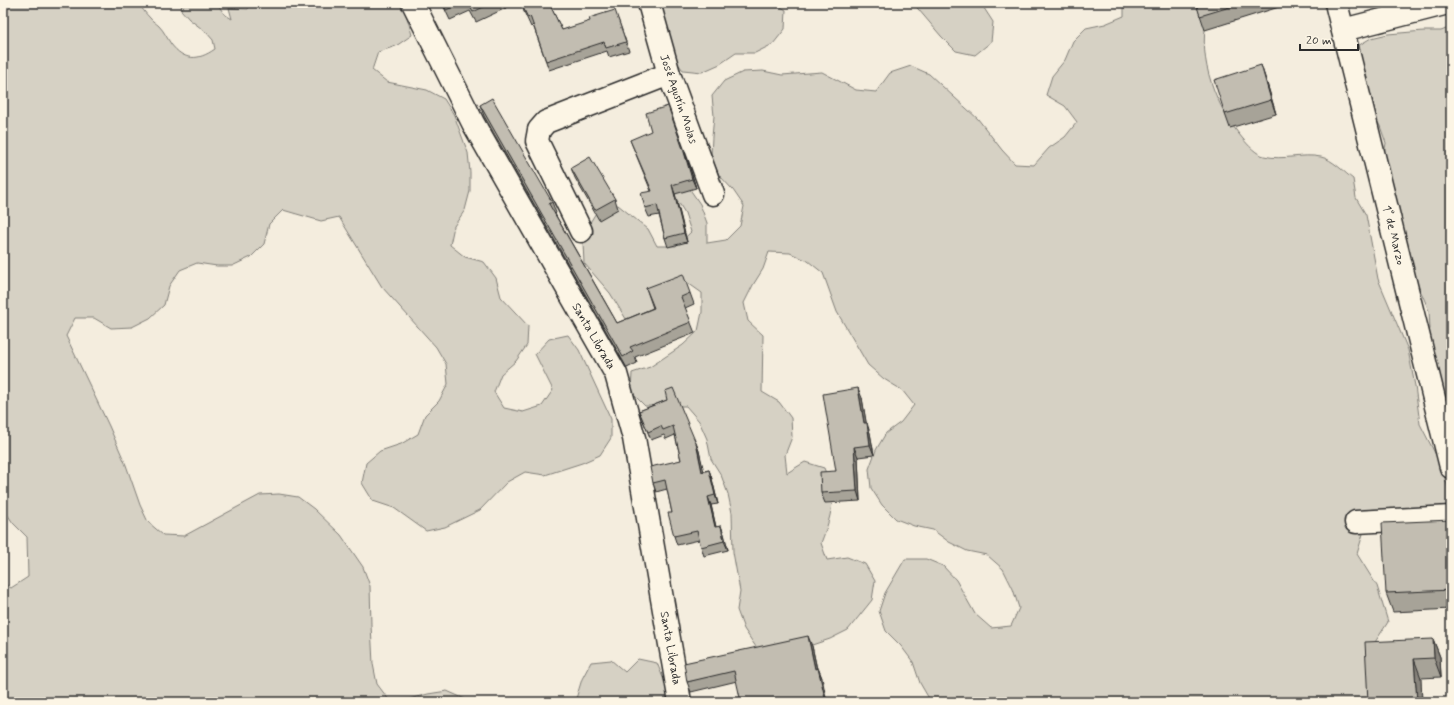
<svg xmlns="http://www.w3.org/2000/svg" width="1454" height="705" font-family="Mynerve,sans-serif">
  <rect width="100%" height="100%" fill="#f4edde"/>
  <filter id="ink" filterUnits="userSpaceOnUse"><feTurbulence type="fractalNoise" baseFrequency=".025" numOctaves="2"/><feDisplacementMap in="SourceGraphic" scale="8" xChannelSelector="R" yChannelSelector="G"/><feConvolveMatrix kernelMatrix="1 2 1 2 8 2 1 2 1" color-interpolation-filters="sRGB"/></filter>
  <g filter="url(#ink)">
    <g fill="#d6d1c4" stroke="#807e78">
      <path d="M3,3H138C142,8 145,13 150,18C152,21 156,23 159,26C164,31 167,38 171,44C184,61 198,61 215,49L213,40L206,32L189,19L181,10L182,3H217L224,14L232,19L229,8L248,9L250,3H401L407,17L412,35L396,46L378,52L372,70L387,82L427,90L444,99L454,115L468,153L470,172V191L465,210L454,226L450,245L465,257L484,262L496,278L501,297L528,326L527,345L516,361L501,374L494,392L504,408L523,412L542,406L553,390L535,354L549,339L568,335L579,350L611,419V438L600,455L582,463L545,475L525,472L507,482L480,510L445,527L426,531L394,508L373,501L362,483L366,463L380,451L401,444L418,434L425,415L439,401L448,384L446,364L436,347L382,287L339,217L321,221L283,210L269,224L264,244L251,257L232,266H217L197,263L180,270L169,286L164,305L150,318L132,327L111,328L94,318H75L66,336L109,426L126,465L140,505L148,522L163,535L184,536L260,495L279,494L298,497L314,509L341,535L363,567L370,586L371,625L373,664L377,684L389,700L409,699L428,694L447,691L465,699L467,702H5L3,698V583L11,588L28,577L27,537L13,523L3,508Z"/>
      <path d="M656,3H727L751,5L759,3H774L786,10L785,29L773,44L755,53H736L720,64L702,72L683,70L670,54Z"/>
      <path d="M913,3H978L982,5L993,22L991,42L975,55L956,51L941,36Z"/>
      <path d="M1124,3H1217C1213,7 1208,12 1207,18C1197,60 1216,107 1243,139C1248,145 1256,154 1264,156C1283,161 1302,153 1321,157C1332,159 1345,173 1353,179L1356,198L1366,215L1378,279L1408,350L1415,386L1420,424L1438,459L1450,493L1444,531L1368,517L1357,554L1377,586L1388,622L1366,656L1385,702H931L920,683L913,662L901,646L886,631L879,611L885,593L905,559H926L943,566L956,580L975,614L991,628L1011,626L1019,608L1013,589L1003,569L987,555L967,551L949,542L933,530L914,526L896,519L882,505L871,488L869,469L876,450L886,433L901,422L914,405L902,390L884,379L868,365L837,312L823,273L808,261L790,253L769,252L763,269L753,285L744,303L748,321L763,335L762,392L779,402L791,418L792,437L785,455L787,473L805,462L824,468C826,474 829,480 831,486C835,505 828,525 821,543L827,560L847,557L865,564L875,581L872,600L848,630L830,639L812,645L793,649L775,652L756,647L744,629L737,610L740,591L733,552L732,513L728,494L721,475L711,459L707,439L699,421L686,406H645L631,392L632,373L650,367L683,345L698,331L702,312V293L685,281L651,325L631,327L610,293L584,263L583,243L589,224L599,208L618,205L648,229L657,246H676L691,232L685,213L674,195L675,176L689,188L700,204L707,223V243L726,240L740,226L744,206L733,190L719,175L711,156L712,137L714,116L712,96L724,81L743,72L763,71L782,75L822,72L856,90L876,92L890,73L911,66L929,74L978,119L1002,150L1015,164L1034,165L1049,148L1065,137L1077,122L1065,106L1046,95L1052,76L1065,60L1073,41L1086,28L1105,24L1124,16Z"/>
      <path d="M1451,27V444L1420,344L1430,329L1429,311L1422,294L1411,275L1383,160L1386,143L1380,126L1371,110L1356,47L1371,38L1388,34L1424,31H1441Z"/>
      <path d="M638,659L657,663L673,702H575L582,679L591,662L611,660L625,672Z"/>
    </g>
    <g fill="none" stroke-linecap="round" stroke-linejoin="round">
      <defs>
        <g id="minor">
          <path d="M413,3L473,123L616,374L634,438L680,702"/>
          <path d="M649,3L669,74L713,194"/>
          <path d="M1336,3L1451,467"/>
          <path d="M1343,30L1448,3"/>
          <path d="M581,231L537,141L539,130L546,122L669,74"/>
          <path d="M1356,522L1451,517"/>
        </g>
      </defs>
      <use href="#minor" stroke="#2b2b2b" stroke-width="25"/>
      <use href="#minor" stroke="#fcf5e5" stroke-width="22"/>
    </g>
    <g fill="#a7a398" stroke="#2b2b2b">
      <path d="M442,3H504L506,8L476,22L470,11L450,20Z"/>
      <path d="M520,3H549L562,30L618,19L629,51L609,57L607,51L549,70L533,25L531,27Z"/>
      <path d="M1196,3H1292L1205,30Z"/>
      <path d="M1266,80L1276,114L1230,128L1225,114Z"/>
      <path d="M480,105L552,202L556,213L555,214L617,323L653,308L646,288L690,293L694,304L685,308L695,333L635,357L637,363L627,368L484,116Z"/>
      <path d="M630,140L688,162L696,188L675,194L687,242L668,247L665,238L659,215L649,217L645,208L651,191Z"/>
      <path d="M571,168L615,199L618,209L599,220L575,178Z"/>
      <path d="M862,398L866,423L870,433L874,455L858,457L860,501L825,503L821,493L836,471Z"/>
      <path d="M667,400L696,443L699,451L703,471L709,470L712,479L718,504L711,505L716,527L721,526L724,534L728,550L704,556L699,540L677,545L674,536L672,513L667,489L656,492L653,483L681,460L675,435L666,439L664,435L651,440L639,411Z"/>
      <path d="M1451,520V609L1393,612L1386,593Z"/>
      <path d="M1433,639L1440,657L1441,677L1421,678L1368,702Z"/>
      <path d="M812,646L817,669L818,668L822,678L737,681L691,692L687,682Z"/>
    </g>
    <g fill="#88847c" stroke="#2b2b2b">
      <path d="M1261,65L1266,80L1276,114L1271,100Z"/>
      <path d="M684,152L688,162L696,188L692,179Z"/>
      <path d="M672,185L675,194L687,242L684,233Z"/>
      <path d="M858,388L862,398L868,433L864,423Z"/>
      <path d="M867,423L870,433L874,455L870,445Z"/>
      <path d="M696,443L699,451L706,480L702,472Z"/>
      <path d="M854,447L858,457L860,501L857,491Z"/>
      <path d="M709,470L712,479L718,504L715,495Z"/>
      <path d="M708,497L711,505L718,536L715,527Z"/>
      <path d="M721,526L724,534L728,550L724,541Z"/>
      <path d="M808,636L812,646L819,679L815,669Z"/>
      <path d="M1433,639L1440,657L1441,677L1434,658Z"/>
      <path d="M1414,659L1421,678L1422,702H1417Z"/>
      <path d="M818,668L822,678L827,702H826Z"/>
    </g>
    <g fill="#c2bdb1" stroke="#2b2b2b">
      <path d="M443,3H462L446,10Z"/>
      <path d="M468,3H492L473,12Z"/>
      <path d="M521,3H549L562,30L590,21L589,18L615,10L626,42L606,48L604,42L546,61L530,16L528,18Z"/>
      <path d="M1196,3H1243L1200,16Z"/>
      <path d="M1261,65L1271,100L1225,114L1214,80Z"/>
      <path d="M492,98L552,202L549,204L617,323L654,308L646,288L683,274L690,293L681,297L691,322L630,347L633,351L623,357L480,105Z"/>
      <path d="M668,106L684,152L692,179L672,185L684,233L665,238L657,205L645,208L641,193L652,191L630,140L651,131L646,113Z"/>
      <path d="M590,157L615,199L595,210L571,168Z"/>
      <path d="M673,388L696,443L702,472L709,470L715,495L708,497L715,527L721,526L724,541L701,547L697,531L674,536L668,513H672L665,480L653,483L650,467L681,460L673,426L663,430L661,426L648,432L639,411L667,400L665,391Z"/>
      <path d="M858,388L864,423H867L870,445L854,447L857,491L821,493L820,472L836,471L823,394Z"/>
      <path d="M1451,520V590L1386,593L1382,523Z"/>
      <path d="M808,636L815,669L818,668L826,702H741L734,671L687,682L684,663Z"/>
      <path d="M1433,639L1434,658L1414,659L1417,702H1368L1365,642Z"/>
    </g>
  </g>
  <g text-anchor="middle" stroke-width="3" stroke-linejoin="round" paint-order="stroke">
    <g font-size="12" fill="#2b2b2b" stroke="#fcf5e5">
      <text transform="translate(679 99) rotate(71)" y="4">José Agustín Molas</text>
      <text transform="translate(1394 235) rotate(76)" y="4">1° de Marzo</text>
      <text transform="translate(594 336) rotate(60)" y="4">Santa Librada</text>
      <text transform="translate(671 648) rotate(80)" y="4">Santa Librada</text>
    </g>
  </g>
  <rect width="1454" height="705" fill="none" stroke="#fcf5e5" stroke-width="16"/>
  <rect x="8" y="8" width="1438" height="689" fill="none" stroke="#2b2b2b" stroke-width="1.5" filter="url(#ink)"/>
  <path d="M1300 44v6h58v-6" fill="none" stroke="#2b2b2b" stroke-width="2"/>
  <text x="1306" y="44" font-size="12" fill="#2b2b2b" stroke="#fcf5e5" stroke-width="3" paint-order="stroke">20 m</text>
</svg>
